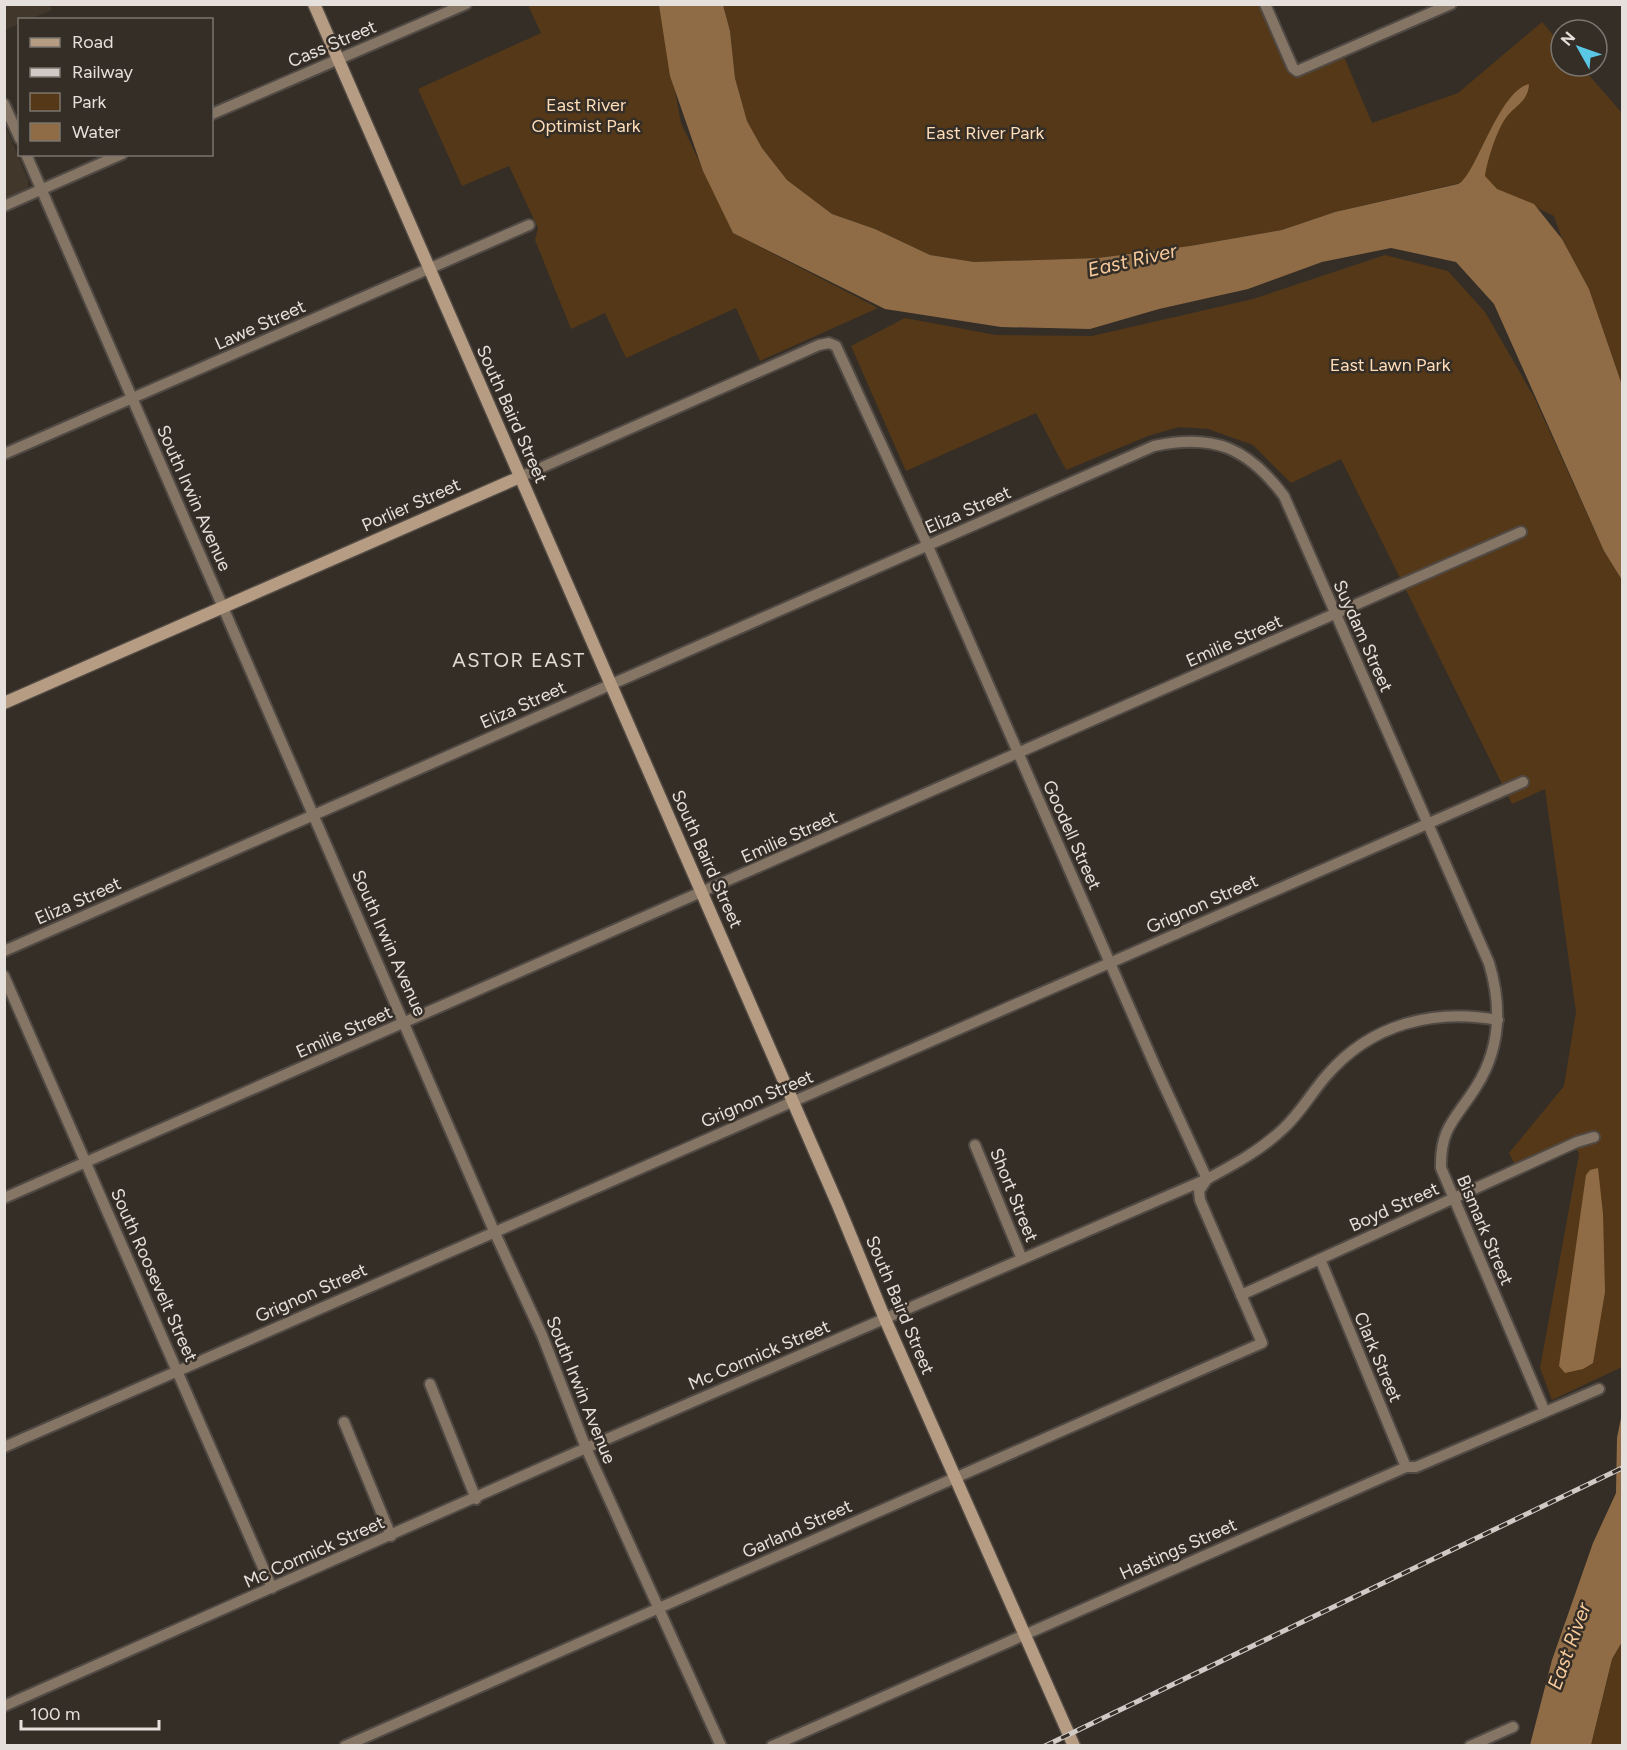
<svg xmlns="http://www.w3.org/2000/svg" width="1627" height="1750" font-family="Figtree,sans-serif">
  <rect width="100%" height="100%" fill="#352e27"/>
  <g fill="#42372b">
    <path d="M5,4L50,5L52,10L30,19L20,20L19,24L5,30Z"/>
    <path d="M5,125L28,180V187L23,192L5,200Z"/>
  </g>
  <g fill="#543817">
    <path d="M528,5H659L681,123L733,233L878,308L760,361L736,308L626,358L605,313L571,329L535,240L538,228L509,166L462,186L418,89L541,33Z"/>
    <path d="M723,5H1265L1294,70L1342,52L1372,123L1458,93L1542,22L1561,44V66H1581L1622,113V385L1589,289L1562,239L1554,216L1517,198L1464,182L1335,212L1282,230L1190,246L1098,258L974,262L930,255L875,229L832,214L787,180L762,148L747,121L735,78L730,31Z"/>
    <path d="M1385,255L1448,271L1485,312L1534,397L1604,551L1622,580V1367L1552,1400L1540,1368L1579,1154L1572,1139L1515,1165L1509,1153L1564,1086L1576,1012L1545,789L1512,804L1341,459L1291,483L1253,445L1208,429L1179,427L1148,436L1066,470L1036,413L906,471L851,346L905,318L996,335L1092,336L1253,299Z"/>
    <path d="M1622,1642V1745L1591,1746L1612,1659Z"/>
  </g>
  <g fill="#8f6c46">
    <path d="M659,5H723L730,31L735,78L747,121L762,148L787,180L832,214L875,229L930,255L974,262L1098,258L1190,246L1282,230L1335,212L1458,184C1475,178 1498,91 1529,84C1528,100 1519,103 1509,114C1498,125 1487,161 1485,176L1497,189L1534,204L1562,239L1589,289L1622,385V580L1604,551L1494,304L1456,262L1391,248L1322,262L1248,289L1159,309L1090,329L1001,327L885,309L733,233L703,171L670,76Z"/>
    <path d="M1598,1168L1603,1214L1605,1292L1593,1363L1583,1369L1565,1373L1559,1366L1586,1175L1590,1170Z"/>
    <path d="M1622,1413V1642L1612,1659L1591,1745H1530L1552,1660L1593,1543L1616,1493L1617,1438Z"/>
  </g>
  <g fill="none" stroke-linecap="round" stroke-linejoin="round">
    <defs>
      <g id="street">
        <path d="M1265,4L1293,68L1297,71L1451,4"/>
        <path d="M4,104L20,139"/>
        <path d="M212,114L466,4"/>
        <path d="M26,154L494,1231L542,1335L586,1448L721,1746"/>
        <path d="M4,206L122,154"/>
        <path d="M4,454L529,225"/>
        <path d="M4,951L1154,446C1214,433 1248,448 1284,496L1489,963C1502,1006 1501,1048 1476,1087C1456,1119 1440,1127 1441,1168L1545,1412"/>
        <path d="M4,976L272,1588"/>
        <path d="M975,1145L1022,1259"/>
        <path d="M4,1198L1521,532"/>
        <path d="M1320,1259L1406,1467"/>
        <path d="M1241,1295L1577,1142L1594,1137"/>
        <path d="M430,1384L476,1499"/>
        <path d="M344,1422L391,1536"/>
        <path d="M4,1447L1523,782"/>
        <path d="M4,1706L586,1448L1207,1179C1235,1164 1261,1150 1284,1128C1301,1112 1312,1092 1327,1075C1371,1024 1434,1008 1498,1020"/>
        <path d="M345,1746L1262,1343L1200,1200L1199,1191L1207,1179L1155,1066L923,535L836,346L829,343L819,345L520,477"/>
        <path d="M772,1746L1406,1467H1416L1599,1389"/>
        <path d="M1470,1746L1513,1727"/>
      </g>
      <g id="secondary">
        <path d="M314,4L838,1205L885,1319L1074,1746"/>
        <path d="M4,703L520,477"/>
      </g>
    </defs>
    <use href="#street" stroke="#514a44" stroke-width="14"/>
    <use href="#secondary" stroke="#514a44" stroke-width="15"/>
    <use href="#street" stroke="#857565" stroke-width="10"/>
    <use href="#secondary" stroke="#b59c82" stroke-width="12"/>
    <defs>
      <path id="rail" d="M1045,1746L1622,1468"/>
    </defs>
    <use href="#rail" stroke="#d0cac6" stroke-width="5"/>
    <use href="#rail" stroke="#352e27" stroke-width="3" stroke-dasharray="9" stroke-linecap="butt"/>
  </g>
  <g text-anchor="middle" stroke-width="5" stroke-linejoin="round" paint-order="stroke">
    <g font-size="18" fill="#e5e0dc" stroke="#352e27">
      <text transform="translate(332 44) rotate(-23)" y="6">Cass Street</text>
      <text transform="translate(260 325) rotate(-24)" y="6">Lawe Street</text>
      <text transform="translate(512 414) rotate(66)" y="6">South Baird Street</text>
      <text transform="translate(194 498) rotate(66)" y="6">South Irwin Avenue</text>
      <text transform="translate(411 505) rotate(-24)" y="6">Porlier Street</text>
      <text transform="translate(968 510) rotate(-24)" y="6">Eliza Street</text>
      <text transform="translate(1363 636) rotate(66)" y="6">Suydam Street</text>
      <text transform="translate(1234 641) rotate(-24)" y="6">Emilie Street</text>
      <text transform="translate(523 705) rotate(-24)" y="6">Eliza Street</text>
      <text transform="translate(1072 835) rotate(66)" y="6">Goodell Street</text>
      <text transform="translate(789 837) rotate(-24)" y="6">Emilie Street</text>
      <text transform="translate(707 859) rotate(66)" y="6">South Baird Street</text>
      <text transform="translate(78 901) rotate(-24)" y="6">Eliza Street</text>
      <text transform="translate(1202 904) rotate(-24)" y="6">Grignon Street</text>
      <text transform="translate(389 943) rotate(66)" y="6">South Irwin Avenue</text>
      <text transform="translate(344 1032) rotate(-24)" y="6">Emilie Street</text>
      <text transform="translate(757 1099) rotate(-23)" y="6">Grignon Street</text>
      <text transform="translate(1014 1195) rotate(68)" y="6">Short Street</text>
      <text transform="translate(1394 1207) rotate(-24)" y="6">Boyd Street</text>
      <text transform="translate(1485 1230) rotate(67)" y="6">Bismark Street</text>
      <text transform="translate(154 1275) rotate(66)" y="6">South Roosevelt Street</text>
      <text transform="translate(311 1293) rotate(-24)" y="6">Grignon Street</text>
      <text transform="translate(900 1305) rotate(67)" y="6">South Baird Street</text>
      <text transform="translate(759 1355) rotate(-23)" y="6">Mc Cormick Street</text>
      <text transform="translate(1378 1357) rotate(67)" y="6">Clark Street</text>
      <text transform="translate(581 1390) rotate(68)" y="6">South Irwin Avenue</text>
      <text transform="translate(797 1529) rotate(-24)" y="6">Garland Street</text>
      <text transform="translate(1178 1549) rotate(-24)" y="6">Hastings Street</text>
      <text transform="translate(314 1552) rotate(-24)" y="6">Mc Cormick Street</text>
    </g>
    <g font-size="18" fill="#ffddb9" stroke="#352e27">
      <text x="586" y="111">East River<tspan x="586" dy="21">Optimist Park</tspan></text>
      <text x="985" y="139">East River Park</text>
      <text x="1390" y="371">East Lawn Park</text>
    </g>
    <g font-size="20" font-style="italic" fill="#f7ca9b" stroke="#352e27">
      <text transform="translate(1132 260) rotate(-13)" y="7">East River</text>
      <text transform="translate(1569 1646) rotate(-70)" y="7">East River</text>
    </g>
    <g font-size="20" letter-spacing="1.5" fill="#e3dad1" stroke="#352e27">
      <text x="519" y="667">ASTOR EAST</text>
    </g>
  </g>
  <rect width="1627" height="1750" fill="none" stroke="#e5e0dc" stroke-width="12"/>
  <rect x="18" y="18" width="195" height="138" fill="#352e27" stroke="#7b756f" stroke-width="1.5"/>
  <rect x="30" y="38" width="30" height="9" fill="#b59c82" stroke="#7b756f" stroke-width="1.5"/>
  <text x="72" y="48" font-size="18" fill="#e5e0dc">Road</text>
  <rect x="30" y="68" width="30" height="9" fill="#d0cac6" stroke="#7b756f" stroke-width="1.5"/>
  <text x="72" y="78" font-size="18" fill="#e5e0dc">Railway</text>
  <rect x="30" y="93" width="30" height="18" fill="#543817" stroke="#7b756f" stroke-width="1.5"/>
  <text x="72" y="108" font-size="18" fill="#e5e0dc">Park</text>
  <rect x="30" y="123" width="30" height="18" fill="#8f6c46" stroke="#7b756f" stroke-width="1.5"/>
  <text x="72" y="138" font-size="18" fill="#e5e0dc">Water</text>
  <g transform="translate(1579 48) rotate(310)"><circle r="28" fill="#352e27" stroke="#7b756f" stroke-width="1.5"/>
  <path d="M0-4.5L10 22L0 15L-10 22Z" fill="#5ac8e5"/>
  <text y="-9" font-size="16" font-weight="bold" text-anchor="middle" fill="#e5e0dc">N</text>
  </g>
  <path d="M21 1720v9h138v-9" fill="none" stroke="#e5e0dc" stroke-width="3"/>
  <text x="30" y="1720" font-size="18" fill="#e5e0dc" stroke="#352e27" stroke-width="4.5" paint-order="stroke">100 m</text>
</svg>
